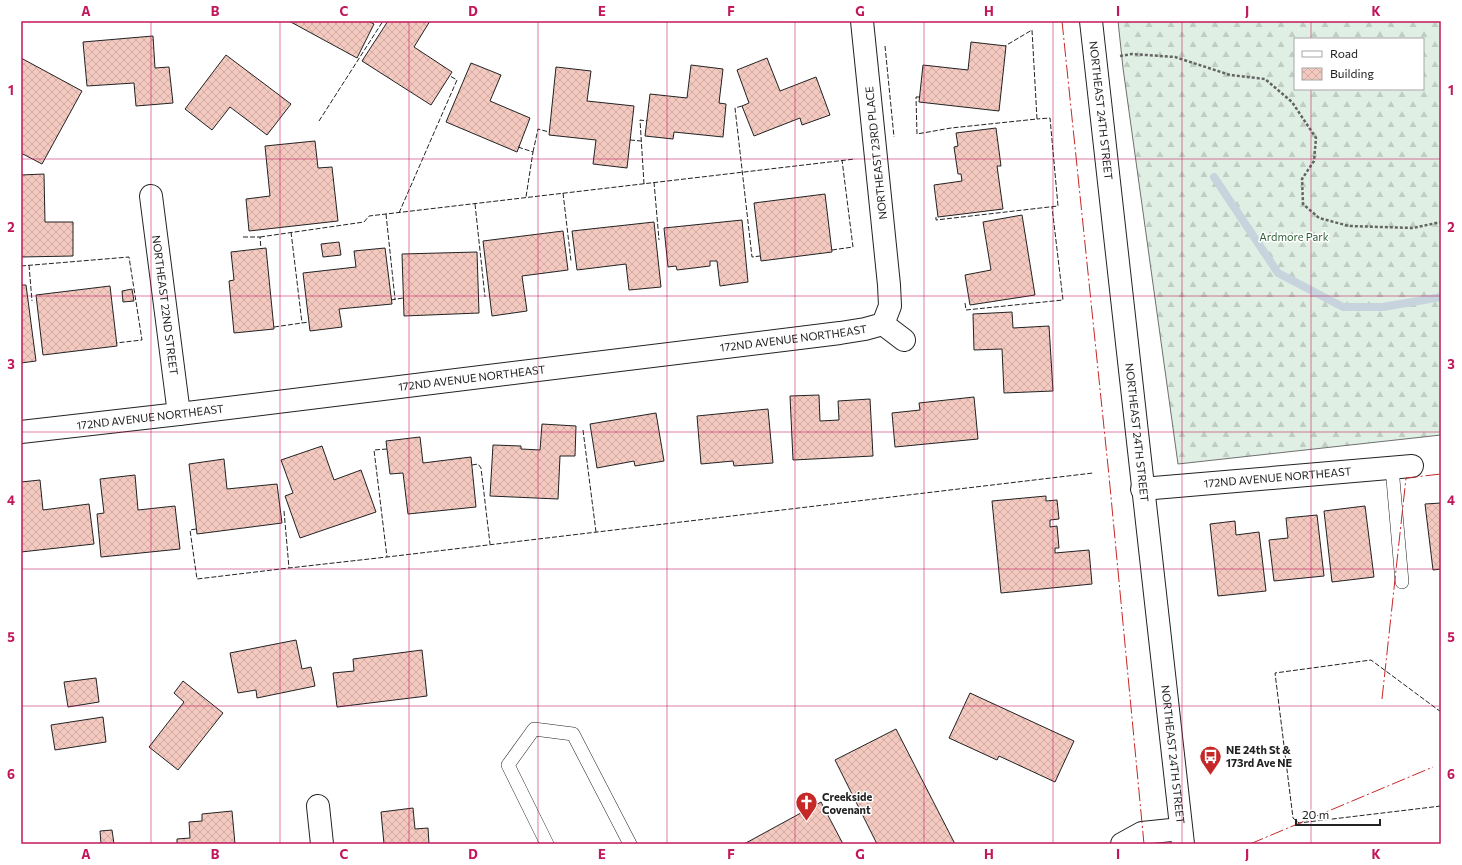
<svg xmlns="http://www.w3.org/2000/svg" width="1462" height="865" font-family="Commissioner,sans-serif">
  <defs>
    <pattern id="forest-firs" width="22" height="20" patternUnits="userSpaceOnUse"><rect width="22" height="20" fill="#e0efe3"/><path d="M5 1l3.5 6h-7zM16 11l3.5 6h-7z" fill="#c0cdc2"/></pattern>
    <pattern id="building-cross-hatch" width="8" height="8" patternUnits="userSpaceOnUse"><rect width="8" height="8" fill="#f3c9c0"/><path d="M0 0l8 8M0 8l8-8" fill="none" stroke="#d0aca5"/></pattern>
  </defs>
  <rect width="100%" height="100%" fill="#fff"/>
  <path fill="url(#forest-firs)" stroke="#6f6f6f" fill-rule="evenodd" d="M1118,21H1441V435L1178,464L1123,68ZM1295,39H1423V89H1295Z"/>
  <g fill="none" stroke-linecap="round" stroke-linejoin="round">
    <path stroke="#c7d3dd" stroke-width="8" d="M1214,177L1278,273L1343,307H1383L1441,297"/>
  </g>
  <g fill="url(#building-cross-hatch)" stroke="#222">
    <path d="M289,21H368L374,24L357,58Z"/>
    <path d="M388,21H430L414,47L452,72L431,105L362,61Z"/>
    <path d="M153,36L155,68L169,67L173,103L136,106L134,83L87,86L83,42Z"/>
    <path d="M971,42L1006,46L999,111L919,102L923,65L968,70Z"/>
    <path d="M226,55L291,104L267,135L230,107L212,130L185,109Z"/>
    <path d="M21,58L82,91L42,164L21,153Z"/>
    <path d="M767,58L780,91L816,77L830,115L802,125L800,118L754,136L742,106L749,103L737,70Z"/>
    <path d="M471,63L501,75L490,101L530,118L517,152L446,122Z"/>
    <path d="M691,65L723,69L719,103L726,104L723,137L674,132L673,139L645,136L650,94L687,98Z"/>
    <path d="M556,67L591,71L587,101L634,106L627,168L593,164L596,140L549,135Z"/>
    <path d="M996,128L1001,166H997L1003,209L938,217L934,185L962,181L961,174H958L954,147L958,146L956,133Z"/>
    <path d="M315,141L318,168L332,167L338,221L249,231L246,199L270,196L265,146Z"/>
    <path d="M44,174L45,222H73V256L21,257V175Z"/>
    <path d="M825,194L832,252L761,261L754,203Z"/>
    <path d="M1022,215L1035,295L970,305L965,275L991,270L983,222Z"/>
    <path d="M742,220L748,282L720,286L717,261H710V266L677,270L676,266L668,267L664,228Z"/>
    <path d="M654,222L661,287L629,290L626,264L577,270L572,231Z"/>
    <path d="M563,231L568,270L522,276L527,311L492,316L483,241Z"/>
    <path d="M339,242L341,255L323,257L321,244Z"/>
    <path d="M266,248L274,329L234,333L229,281L234,280L231,252Z"/>
    <path d="M385,248L392,304L339,309L342,327L310,331L303,273L356,267L354,251Z"/>
    <path d="M477,252L479,313L404,316L402,254Z"/>
    <path d="M21,285H26L36,361L21,363Z"/>
    <path d="M110,286L117,346L43,355L36,295Z"/>
    <path d="M132,289L134,301L123,302L122,291Z"/>
    <path d="M1012,312L1013,328L1049,326L1053,391L1004,393L1002,349L974,350L973,314Z"/>
    <path d="M819,395L820,421L839,420L838,401L870,399L873,456L793,460L790,396Z"/>
    <path d="M974,397L978,439L895,447L892,413L920,410L919,403Z"/>
    <path d="M768,409L773,463L734,466L733,461L701,464L697,416Z"/>
    <path d="M656,413L664,461L635,466L634,461L597,468L590,424Z"/>
    <path d="M542,424L576,426L575,456H560L558,499L490,496L493,445L521,446V449L540,450Z"/>
    <path d="M420,437L423,463L471,457L476,507L408,514L403,473L390,474L386,441Z"/>
    <path d="M322,446L334,480L361,470L376,512L300,538L285,496L293,493L281,460Z"/>
    <path d="M224,459L227,489L277,484L282,523L197,534L189,464Z"/>
    <path d="M135,475L138,510L175,506L180,549L101,557L97,514L104,513L100,479Z"/>
    <path d="M40,480L43,510L89,504L94,544L21,552V482Z"/>
    <path d="M1046,496V501L1057,500L1059,519L1050,520V527L1057,526L1059,548H1055V553L1089,550L1092,584L1001,593L992,501Z"/>
    <path d="M1441,503V569L1433,570L1425,504Z"/>
    <path d="M1365,506L1374,577L1332,582L1324,511Z"/>
    <path d="M1317,515L1324,576L1274,581L1269,540L1288,538L1286,518Z"/>
    <path d="M1235,521L1236,535L1259,532L1266,591L1218,596L1210,524Z"/>
    <path d="M296,640L302,669L311,667L315,686L257,698L256,690L238,693L230,653Z"/>
    <path d="M422,650L427,696L337,707L333,673L354,671L353,659Z"/>
    <path d="M96,678L99,702L68,707L64,682Z"/>
    <path d="M183,681L223,713L178,770L149,747L184,702L174,693Z"/>
    <path d="M970,693L1074,741L1055,782L999,756L997,760L949,738Z"/>
    <path d="M103,717L106,742L55,750L51,725Z"/>
    <path d="M896,729L955,844H877L835,760Z"/>
    <path d="M821,802L843,844H744Z"/>
    <path d="M413,808L415,829L428,828L429,844H384L381,812Z"/>
    <path d="M232,811L235,844H177V839L190,838L189,822L202,821V814Z"/>
    <path d="M112,830L114,844H101L100,831Z"/>
  </g>
  <g fill="none" stroke-linecap="round" stroke-linejoin="round">
    <defs>
      <g id="lane">
        <path d="M1392,468L1402,582"/>
        <path d="M547,844L508,765L534,729L573,734L630,844"/>
      </g>
      <g id="street">
        <path id="s1" d="M151,196L179,414"/>
        <path d="M883,324L904,340"/>
        <path id="s2" d="M21,432L179,414L840,333L865,329L883,324L890,306L889,285L862,21"/>
        <path id="s3" d="M1142,489L1412,466"/>
        <path d="M318,806L322,844"/>
      </g>
      <g id="secondary">
        <path id="s4" d="M1091,21L1183,844"/>
        <path d="M1122,844L1142,833L1181,829"/>
      </g>
    </defs>
    <use href="#lane" stroke="#222" stroke-width="14"/>
    <use href="#street" stroke="#222" stroke-width="24"/>
    <use href="#secondary" stroke="#222" stroke-width="24"/>
    <path stroke="#646464" stroke-width="2.5" stroke-dasharray="3 2" stroke-linecap="butt" d="M1120,56L1132,54L1175,57L1230,75L1265,79L1292,102L1316,138L1314,161L1302,179L1303,204L1319,218L1349,226L1413,228L1441,222"/>
    <use href="#lane" stroke="#fff" stroke-width="13"/>
    <use href="#street" stroke="#fff" stroke-width="22"/>
    <use href="#secondary" stroke="#fff" stroke-width="22"/>
    <g stroke="#222" stroke-width="1" stroke-dasharray="5 2" stroke-linecap="butt">
      <path d="M885,46L894,137"/>
      <path d="M919,97H916L917,134L951,128L1037,119L1032,30L1005,46"/>
      <path d="M742,106L735,108L752,257L760,256"/>
      <path d="M319,121L383,21"/>
      <path d="M630,140L641,141"/>
      <path d="M518,147L533,152L526,197"/>
      <path d="M533,152L538,129L549,132"/>
      <path d="M654,182L659,240"/>
      <path d="M644,184L640,120L647,121"/>
      <path d="M563,193L571,261"/>
      <path d="M475,204L485,297"/>
      <path d="M399,213L457,80L450,76"/>
      <path d="M386,214L395,299"/>
      <path d="M936,217V220L1058,206L1050,118L1037,119"/>
      <path d="M291,232L302,323"/>
      <path d="M243,237H260L261,249"/>
      <path d="M260,237L364,222L369,216L855,159"/>
      <path d="M832,250L853,247L842,160"/>
      <path d="M29,265L32,301"/>
      <path d="M21,266L129,257L142,340L116,343"/>
      <path d="M391,300L403,298"/>
      <path d="M965,303L966,310L1063,300L1052,207"/>
      <path d="M274,327L309,322"/>
      <path d="M583,430L596,532"/>
      <path d="M387,449L374,450L387,557L1093,473"/>
      <path d="M472,465L478,464L481,468L490,544"/>
      <path d="M284,511L289,568L387,557"/>
      <path d="M196,529L190,530L197,579L289,568"/>
      <path d="M1441,712L1371,660L1275,673L1293,818L1299,823L1441,806"/>
    </g>
    <g stroke="#c62828" stroke-width="1" stroke-dasharray="14 3 2 3" stroke-linecap="butt">
      <path d="M1062,21L1109,476L1144,844"/>
      <path d="M1382,699L1406,478L1441,474"/>
      <path d="M1250,844L1433,767"/>
    </g>
  </g>
  <path fill="none" stroke="#c2185b" stroke-width="1" stroke-opacity="0.55" d="M151,21V844M280,21V844M409,21V844M538,21V844M667,21V844M795,21V844M924,21V844M1053,21V844M1182,21V844M1311,21V39M1311,89V844M21,159H1441M21,296H1441M21,432H1441M21,569H1441M21,706H1441"/>
  <defs>
    <symbol id="bus-pin" viewBox="-11 -11 22 30"><path d="M0 17L-7.5 6A9.5 9.5 0 1 1 7.5 6Z" fill="#c62828" stroke="#fff"/><path d="M-5-6H5V4H4V6H2V4H-2V6H-4V4H-5ZM-3.5-4V0h7V-4ZM-3.5 1.2v1.5H-2V1.2ZM2 1.2v1.5H3.5V1.2Z" fill="#fff"/></symbol>
    <symbol id="church-pin" viewBox="-11 -11 22 30"><path d="M0 17L-7.5 6A9.5 9.5 0 1 1 7.5 6Z" fill="#c62828" stroke="#fff"/><path d="M-1.2-6h2.4v3.5h3.3v2.4h-3.3V6h-2.4V-.1h-3.3v-2.4h3.3Z" fill="#fff"/></symbol>
  </defs>
  <g fill-rule="evenodd">
    <use href="#bus-pin" x="1198" y="744" width="25" height="34"/>
    <use href="#church-pin" x="794" y="790" width="25" height="34"/>
  </g>
  <g text-anchor="middle" stroke-width="3" stroke-linejoin="round" paint-order="stroke">
    <g font-size="11" fill="#222" stroke="#fff">
      <text dy="4" stroke="none"><textPath href="#s4" startOffset="90">NORTHEAST 24TH STREET</textPath></text>
      <text transform="translate(876 153) rotate(-96)" y="4">NORTHEAST 23RD PLACE</text>
      <text dy="4" stroke="none"><textPath href="#s1" startOffset="110">NORTHEAST 22ND STREET</textPath></text>
      <text dy="4" stroke="none"><textPath href="#s2" startOffset="778">172ND AVENUE NORTHEAST</textPath></text>
      <text dy="4" stroke="none"><textPath href="#s2" startOffset="454">172ND AVENUE NORTHEAST</textPath></text>
      <text dy="4" stroke="none"><textPath href="#s2" startOffset="130">172ND AVENUE NORTHEAST</textPath></text>
      <text dy="4" stroke="none"><textPath href="#s4" startOffset="414">NORTHEAST 24TH STREET</textPath></text>
      <text dy="4" stroke="none"><textPath href="#s3" startOffset="136">172ND AVENUE NORTHEAST</textPath></text>
      <text dy="4" stroke="none"><textPath href="#s4" startOffset="738">NORTHEAST 24TH STREET</textPath></text>
    </g>
    <g font-size="11" fill="#2f5e38" stroke="#fff">
      <text x="1294" y="241">Ardmore Park</text>
    </g>
    <g font-size="11" font-weight="bold" fill="#222" stroke="#fff" text-anchor="start">
      <text x="1226" y="754">NE 24th St &amp;<tspan x="1226" dy="13">173rd Ave NE</tspan></text>
      <text x="822" y="801">Creekside<tspan x="822" dy="13">Covenant</tspan></text>
    </g>
  </g>
  <rect width="1462" height="865" fill="none" stroke="#ffffff" stroke-width="44"/>
  <rect x="1294" y="38" width="130" height="52" fill="#ffffff" stroke="#a7a7a7"/>
  <rect x="1302" y="51" width="20" height="6" fill="#ffffff" stroke="#a7a7a7"/>
  <text x="1330" y="58" font-size="12" fill="#222222">Road</text>
  <rect x="1302" y="68" width="20" height="12" fill="url(#building-cross-hatch)" stroke="#a7a7a7"/>
  <text x="1330" y="78" font-size="12" fill="#222222">Building</text>
  <path d="M1296 819v6h84v-6" fill="none" stroke="#222222" stroke-width="2"/>
  <text x="1302" y="819" font-size="12" fill="#222222" stroke="#ffffff" stroke-width="3" paint-order="stroke">20 m</text>
  <rect x="22" y="22" width="1418" height="821" fill="none" stroke="#c2185b" stroke-width="1.5"/>
  <g font-size="13" text-anchor="middle" font-weight="bold" fill="#c2185b">
    <text x="86" y="16">A</text>
    <text x="215" y="16">B</text>
    <text x="344" y="16">C</text>
    <text x="473" y="16">D</text>
    <text x="602" y="16">E</text>
    <text x="731" y="16">F</text>
    <text x="860" y="16">G</text>
    <text x="989" y="16">H</text>
    <text x="1118" y="16">I</text>
    <text x="1247" y="16">J</text>
    <text x="1376" y="16">K</text>
    <text x="11" y="95">1</text>
    <text x="1451" y="95">1</text>
    <text x="11" y="232">2</text>
    <text x="1451" y="232">2</text>
    <text x="11" y="369">3</text>
    <text x="1451" y="369">3</text>
    <text x="11" y="505">4</text>
    <text x="1451" y="505">4</text>
    <text x="11" y="642">5</text>
    <text x="1451" y="642">5</text>
    <text x="11" y="779">6</text>
    <text x="1451" y="779">6</text>
    <text x="86" y="859">A</text>
    <text x="215" y="859">B</text>
    <text x="344" y="859">C</text>
    <text x="473" y="859">D</text>
    <text x="602" y="859">E</text>
    <text x="731" y="859">F</text>
    <text x="860" y="859">G</text>
    <text x="989" y="859">H</text>
    <text x="1118" y="859">I</text>
    <text x="1247" y="859">J</text>
    <text x="1376" y="859">K</text>
  </g>
</svg>
